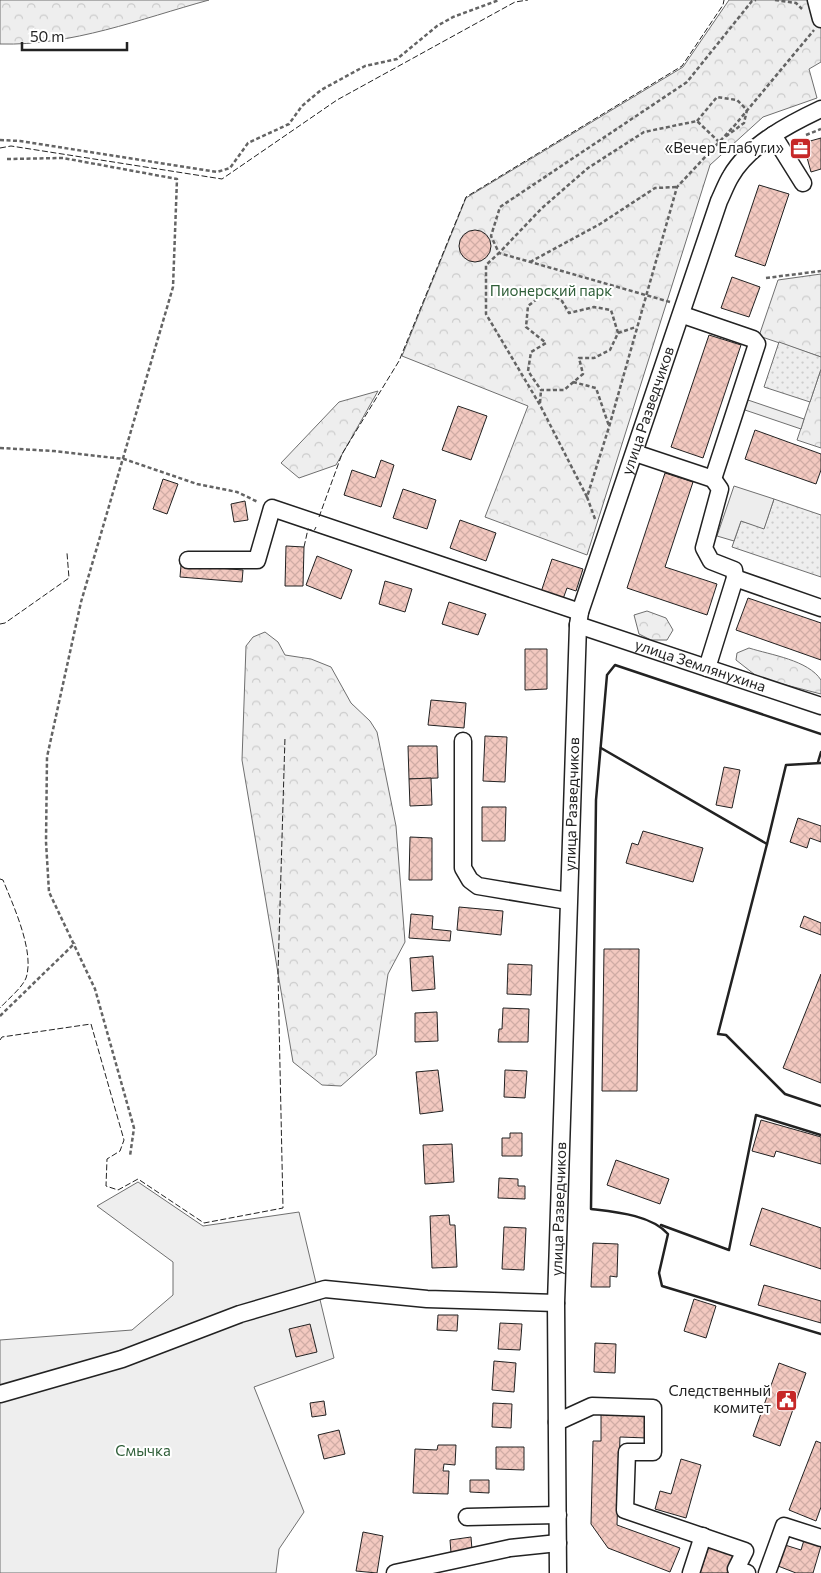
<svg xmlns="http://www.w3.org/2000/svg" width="821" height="1573" font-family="Commissioner,sans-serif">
  <defs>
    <pattern id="forest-crowns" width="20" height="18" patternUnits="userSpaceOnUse" patternTransform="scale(1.25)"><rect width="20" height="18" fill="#eee"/><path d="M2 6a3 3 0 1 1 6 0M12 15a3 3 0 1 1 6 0" fill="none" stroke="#ccc"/></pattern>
    <pattern id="park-dots" width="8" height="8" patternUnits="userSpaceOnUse" patternTransform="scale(1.25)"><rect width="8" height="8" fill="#eee"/><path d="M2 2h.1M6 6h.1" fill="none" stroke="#ccc" stroke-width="1.8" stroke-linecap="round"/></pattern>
    <pattern id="building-cross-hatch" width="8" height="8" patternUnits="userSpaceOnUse" patternTransform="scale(1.25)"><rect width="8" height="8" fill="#f3c9c0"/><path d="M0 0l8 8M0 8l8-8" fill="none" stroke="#d0aca5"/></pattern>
  </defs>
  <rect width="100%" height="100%" fill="#fff"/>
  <g fill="url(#forest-crowns)" stroke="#6f6f6f">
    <path d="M0,0H209C140,19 72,46 0,44Z"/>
    <path d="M729,0H821V62L809,69L817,98L763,117L710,165L587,555L485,517L528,406L402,356L466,198L683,67Z"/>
    <path d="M821,274V357L759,336L778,280Z"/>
    <path d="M821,369V448L797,440Z"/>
    <path d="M378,391L336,465L299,478L281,463L339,402Z"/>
    <path d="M647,611L666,618L673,630L667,640H651L639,634L634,615Z"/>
    <path d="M265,632L278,642L285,655L311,659L331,667L351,703L370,721L377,732L396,826L405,942L388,974L376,1055L341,1086L322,1085L293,1062L242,760L246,646L253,637Z"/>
    <path d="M749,648C771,655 808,660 821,680V694L759,678L736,660L737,653Z"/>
  </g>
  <g fill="url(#park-dots)" stroke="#6f6f6f">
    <path d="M779,342L821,357V369L810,402L764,387Z"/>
    <path d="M774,499L821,515V577L732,547L741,521L764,528Z"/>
  </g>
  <path fill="#eee" stroke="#6f6f6f" d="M138,1182L203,1226L299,1212L334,1358L254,1387L304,1512L279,1549L276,1573H0V1340L132,1330L173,1295V1262L97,1206Z"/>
  <g fill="#ededed" stroke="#6f6f6f">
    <path d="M745,399L804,419L801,429L742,409Z"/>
    <path d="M734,486L774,499L764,529L741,521L734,541L717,536Z"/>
  </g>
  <g fill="url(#building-cross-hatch)" stroke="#222">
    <path d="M821,138V169L811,172L803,143Z"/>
    <path d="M759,185L789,194L765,266L735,256Z"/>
    <circle cx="475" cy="246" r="16"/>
    <path d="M732,277L760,287L749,317L721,308Z"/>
    <path d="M709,335L741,345L703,458L671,447Z"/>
    <path d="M458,406L487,416L471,460L442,450Z"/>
    <path d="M755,430L821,454V470L816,484L745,459Z"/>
    <path d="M381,460L394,465L381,507L344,495L352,470L375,478Z"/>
    <path d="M665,473L693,482L665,567L717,584L707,615L627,588Z"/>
    <path d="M163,479L178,484L167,514L153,509Z"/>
    <path d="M403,489L436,500L427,529L393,518Z"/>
    <path d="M245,501L248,520L234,522L231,504Z"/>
    <path d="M460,520L496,533L486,561L450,548Z"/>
    <path d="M286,546L304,547L303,586H285Z"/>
    <path d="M317,556L352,570L341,599L306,585Z"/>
    <path d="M552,559L583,569L576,591L567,588L563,599L541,592Z"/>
    <path d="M181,565L243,570L242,582L180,577Z"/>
    <path d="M385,581L412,589L405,612L379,604Z"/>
    <path d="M748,598L821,623V660L736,630Z"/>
    <path d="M449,602L486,614L478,635L442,624Z"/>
    <path d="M525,649H547V689L525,690Z"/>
    <path d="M431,700L466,703L464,728L428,725Z"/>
    <path d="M485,736L507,737L505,782L483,781Z"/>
    <path d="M408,746H437L438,778L409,779Z"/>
    <path d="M724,767L740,770L732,808L716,805Z"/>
    <path d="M431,778L432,805L410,806L409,779Z"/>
    <path d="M482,807H506L505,841H482Z"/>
    <path d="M798,818L821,826V842L810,838L807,848L790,842Z"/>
    <path d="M643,831L703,848L693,882L626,863L632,843L638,845Z"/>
    <path d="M410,837L432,838V880H409Z"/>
    <path d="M459,907L503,911L501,935L457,930Z"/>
    <path d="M411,914L433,916L432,929L451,931L450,941L409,938Z"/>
    <path d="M804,916L821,923V935L800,927Z"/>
    <path d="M604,949H639L637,1091H602Z"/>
    <path d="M433,956L435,989L412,991L410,958Z"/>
    <path d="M508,964L532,965L531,995L507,994Z"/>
    <path d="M821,974V1083L783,1068Z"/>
    <path d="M503,1008L529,1009L528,1042H498L499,1029H502Z"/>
    <path d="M437,1012L438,1041L415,1042V1013Z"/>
    <path d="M438,1070L443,1111L420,1114L416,1072Z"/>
    <path d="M505,1070L527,1071L525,1098L504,1097Z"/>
    <path d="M761,1120L821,1137V1164L776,1151L774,1157L752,1151Z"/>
    <path d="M510,1133H522V1156H502V1138H510Z"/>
    <path d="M452,1144L454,1182L425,1184L423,1145Z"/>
    <path d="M616,1160L669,1179L660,1204L607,1185Z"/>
    <path d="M499,1178L518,1179V1186H525V1199L498,1198Z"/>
    <path d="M762,1208L821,1228V1269L750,1245Z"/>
    <path d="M449,1215L450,1225H455L457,1267L432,1268L430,1216Z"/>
    <path d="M504,1227L526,1228L524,1270L502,1269Z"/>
    <path d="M593,1243L618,1244L617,1277L610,1276V1287H591Z"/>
    <path d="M764,1285L821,1301V1323L758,1305Z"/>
    <path d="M694,1299L716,1306L706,1338L684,1331Z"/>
    <path d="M438,1315H458L457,1331L437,1330Z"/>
    <path d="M500,1323L522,1324L520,1350L498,1349Z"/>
    <path d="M310,1324L317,1352L296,1357L289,1329Z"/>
    <path d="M595,1343L616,1344L615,1373L594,1372Z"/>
    <path d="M494,1361L516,1363L514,1392L492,1390Z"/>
    <path d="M779,1363L806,1373L780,1446L753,1436Z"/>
    <path d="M324,1401L326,1415L312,1417L310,1403Z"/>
    <path d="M493,1403L512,1404L511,1428L492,1427Z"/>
    <path d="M601,1412L648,1413L647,1438L620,1437L617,1525L680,1548L670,1572L608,1548L591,1524L593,1441H601Z"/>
    <path d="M339,1430L345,1454L324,1459L318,1435Z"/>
    <path d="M816,1441L821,1443V1507L816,1521L789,1510Z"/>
    <path d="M438,1445H456L455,1465L444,1464L443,1471H449L448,1494L413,1493L415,1449L437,1450Z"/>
    <path d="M496,1447H524V1470L496,1469Z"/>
    <path d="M681,1459L701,1465L686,1518L655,1509L660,1491L671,1494Z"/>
    <path d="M470,1480H489V1493L470,1492Z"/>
    <path d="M363,1532L383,1536L377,1573L356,1571Z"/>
    <path d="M471,1537L472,1550L451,1553L450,1540Z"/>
    <path d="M804,1540L821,1546L813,1573H796L778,1566L785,1545L801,1550Z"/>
    <path d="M710,1543L734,1552L727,1573H700Z"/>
  </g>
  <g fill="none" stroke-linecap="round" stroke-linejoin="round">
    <defs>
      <g id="minor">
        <path d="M816,0L821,19"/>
        <path d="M773,135L803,183"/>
        <path d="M683,315L753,339L757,344L713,479"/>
        <path d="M635,453L713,479L720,489L704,548L711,561L734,570L735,578L707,668"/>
        <path d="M188,560H257L272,508L580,612"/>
        <path d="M735,578L821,608"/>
        <path id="s1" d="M578,625L821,706"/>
        <path d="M463,741V868L470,880L478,886L568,901"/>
        <path d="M0,1394L122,1359L240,1314L325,1289L427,1299L556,1303"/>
        <path d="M557,1422L592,1406L653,1408V1452H627L625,1510L745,1551L736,1569L747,1573"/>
        <path d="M467,1517L558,1515"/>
        <path d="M395,1573L510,1548L558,1543"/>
        <path id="s2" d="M558,1573L556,1303L578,625L580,612L719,201C723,193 726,184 731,176C749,145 789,124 821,109"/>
        <path d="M691,1573L703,1536"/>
        <path d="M767,1573L784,1526L821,1538"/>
      </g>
    </defs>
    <use href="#minor" stroke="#222" stroke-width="19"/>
    <g stroke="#646464" stroke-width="2.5" stroke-dasharray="4 2.5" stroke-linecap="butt">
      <path d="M775,0L796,3L802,9"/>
      <path d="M697,121L717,97L737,100L747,110L744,123L725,137"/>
      <path d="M806,135L821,129"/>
      <path d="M0,140L20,141L217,172L230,168L248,143L289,124L302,106L321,90L365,66L397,59L437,26L453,17L499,0"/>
      <path d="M7,159L63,158L177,179L173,287L81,602L47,757L46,842L49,892L95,989L134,1128L130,1156"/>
      <path d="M530,262L600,224L655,188L677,187"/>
      <path d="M766,278L821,271"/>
      <path d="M670,302L499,253L542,208L588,168L644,132L697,121L719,142"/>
      <path d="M618,333L611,310L594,307L569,313L562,301L546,292L528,306L526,327L546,343L531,352L528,371L541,390H564L583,374L579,358H594L610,350L618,333L636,327"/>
      <path d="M573,382L596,388L609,426"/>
      <path d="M540,403L541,390"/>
      <path d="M0,448L54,451L124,459L197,484L237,492L258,502"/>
      <path d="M587,497L540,405L486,314V265L499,253L491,236L500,207L687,82L752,1L756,0"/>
      <path d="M595,519L587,497L609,427L677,187L735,125L814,30"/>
      <path d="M0,1016L75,943"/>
    </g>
    <use href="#minor" stroke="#fff" stroke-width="16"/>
    <g stroke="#222" stroke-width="1" stroke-dasharray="6 2.5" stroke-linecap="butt">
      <path d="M0,148L11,146L222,179L337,100L515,2L528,0"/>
      <path d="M319,517L342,454L399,361L466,197L682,66L723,5L724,0"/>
      <path d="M304,547L308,529L314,531L316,527"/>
      <path d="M0,624L5,623L69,578L67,553"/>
      <path d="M0,879L3,880C13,905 35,952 26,978C22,988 7,1000 0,1008"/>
      <path d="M0,1040L2,1037L91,1024L124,1140L120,1151L107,1159L106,1186L118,1190L138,1179L204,1223L283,1208L278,973L285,737"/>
    </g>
    <g stroke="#222" stroke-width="2.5">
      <path d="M821,734L615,665L607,675L596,800L591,1209C616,1212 651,1215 668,1234L659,1273L662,1286L821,1334"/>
      <path d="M601,748L767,844L718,1034L726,1035L785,1094L821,1106"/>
      <path d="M818,762L821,752"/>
      <path d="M767,844L786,765L821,763"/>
      <path d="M661,1225L729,1250L756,1115L821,1135"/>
    </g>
  </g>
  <defs>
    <symbol id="office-square" viewBox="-11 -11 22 22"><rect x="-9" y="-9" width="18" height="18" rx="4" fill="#c62828" stroke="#fff"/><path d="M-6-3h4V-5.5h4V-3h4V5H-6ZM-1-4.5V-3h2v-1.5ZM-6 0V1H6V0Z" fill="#fff"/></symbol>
    <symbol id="civic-square" viewBox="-11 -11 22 22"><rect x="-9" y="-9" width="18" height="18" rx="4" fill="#c62828" stroke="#fff"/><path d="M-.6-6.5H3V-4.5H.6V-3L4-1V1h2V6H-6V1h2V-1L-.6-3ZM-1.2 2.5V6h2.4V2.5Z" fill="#fff"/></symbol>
  </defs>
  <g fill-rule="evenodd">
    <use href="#office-square" x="788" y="136" width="25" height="25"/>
    <use href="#civic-square" x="774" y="1388" width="25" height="25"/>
  </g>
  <g text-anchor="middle" stroke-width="4" stroke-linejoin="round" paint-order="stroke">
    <g font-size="15" fill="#222" stroke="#fff" text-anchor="end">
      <text x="784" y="153">«Вечер Елабуги»</text>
      <text x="771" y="1396">Следственный<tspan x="771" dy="17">комитет</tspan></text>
    </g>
    <g font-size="15" fill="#2f5e38" stroke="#fff">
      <text x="551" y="296">Пионерский парк</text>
      <text x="143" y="1456">Смычка</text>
    </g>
    <g font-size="15" fill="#222" stroke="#fff">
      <text dy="5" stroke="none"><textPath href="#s2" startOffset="1174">улица Разведчиков</textPath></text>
      <text dy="5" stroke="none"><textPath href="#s1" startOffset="129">улица Землянухина</textPath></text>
      <text dy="5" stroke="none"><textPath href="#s2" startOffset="769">улица Разведчиков</textPath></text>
      <text dy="5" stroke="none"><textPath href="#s2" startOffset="364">улица Разведчиков</textPath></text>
    </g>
  </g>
  <path d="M22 42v8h105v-8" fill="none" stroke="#222222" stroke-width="2.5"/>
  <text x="30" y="42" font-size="15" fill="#222222" stroke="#ffffff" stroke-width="4" paint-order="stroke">50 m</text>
</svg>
